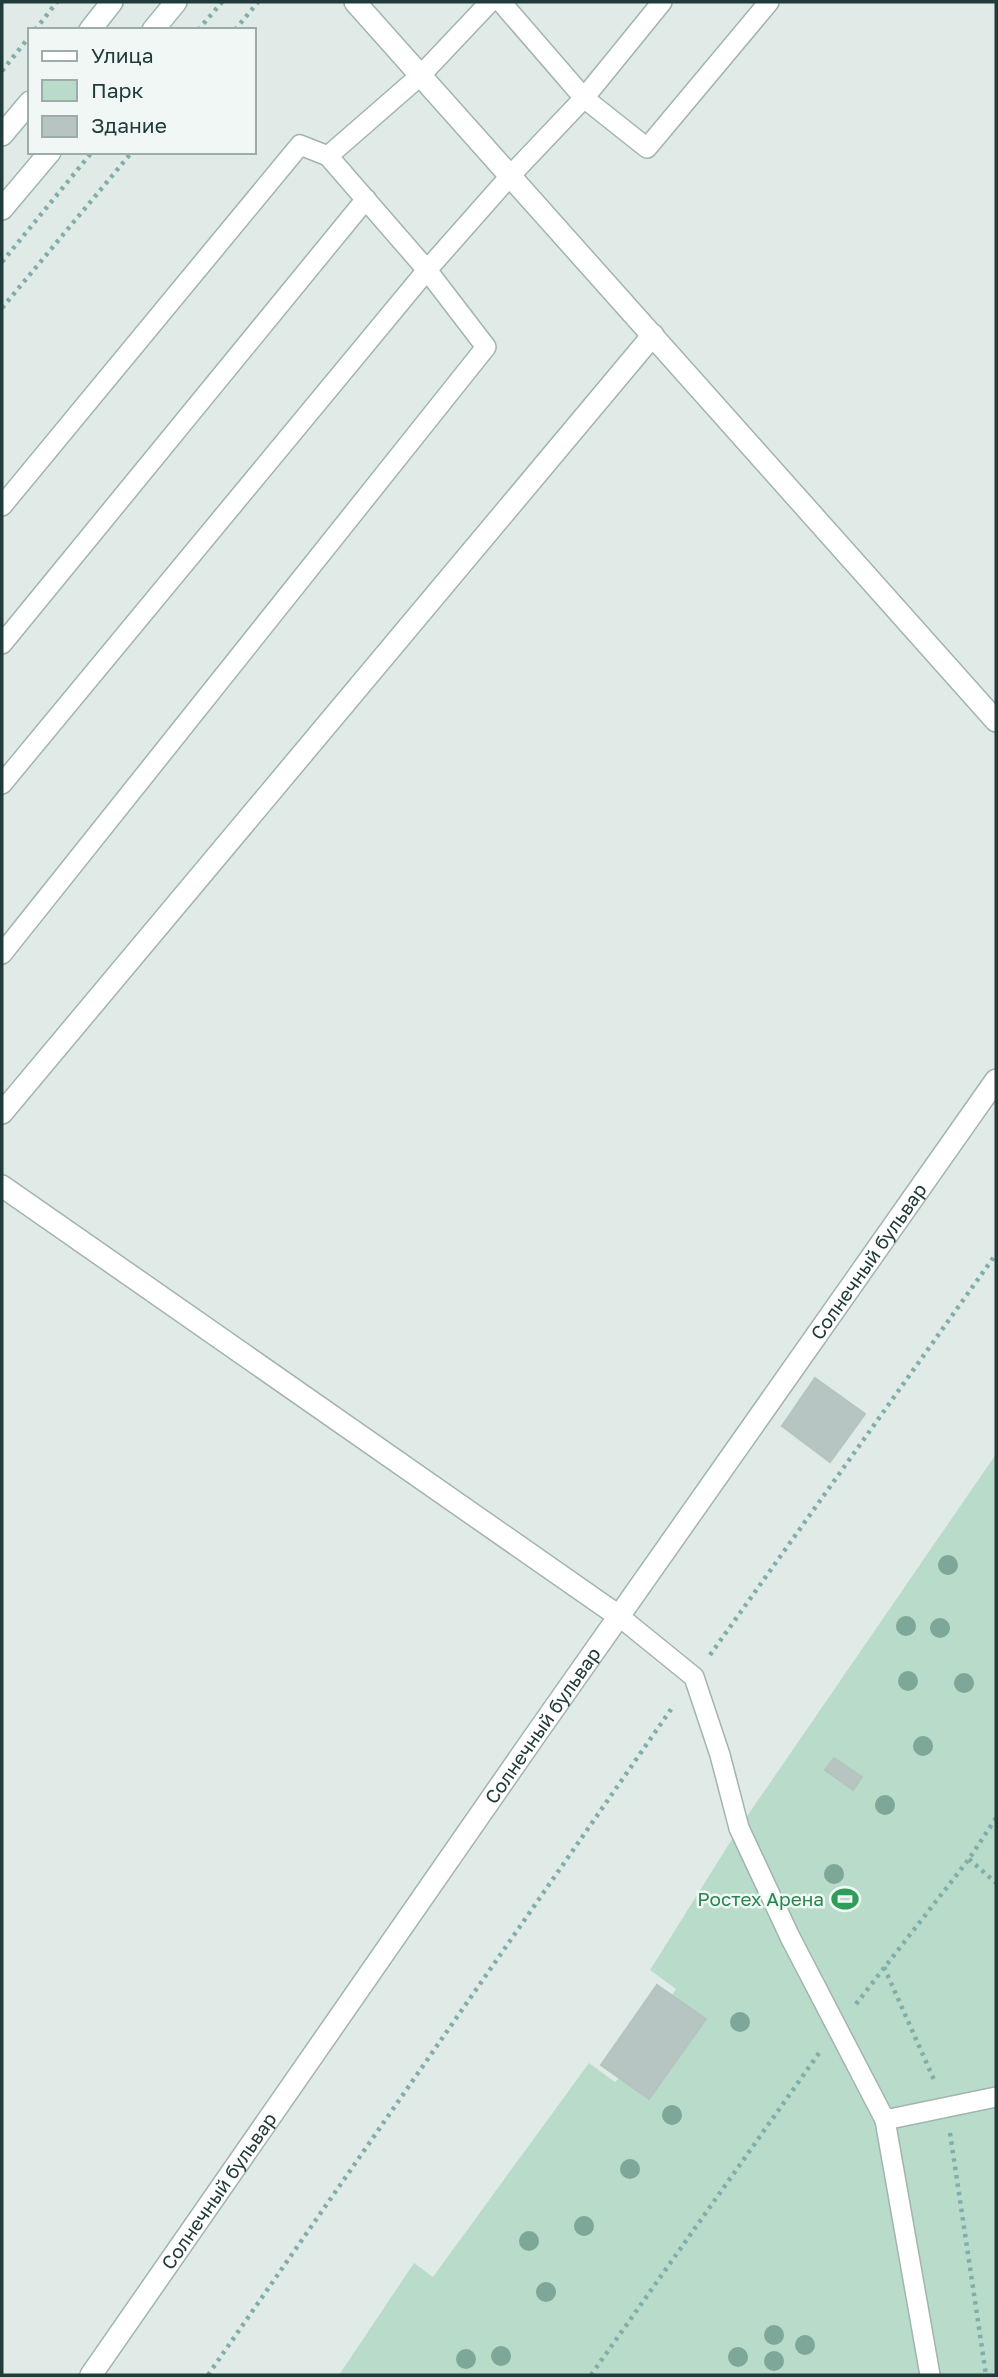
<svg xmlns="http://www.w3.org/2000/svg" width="998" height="2377" font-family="'Golos Text',sans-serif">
  <rect width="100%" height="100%" fill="#e0ebe8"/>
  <path fill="#b9dcca" d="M996,1454V2375H339L414,2263L433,2277L589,2063L615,2082L619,2078L676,1989L650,1970L739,1828Z"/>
  <g fill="#b6c5c2" stroke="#b3c4c1" stroke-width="2">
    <path d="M815,1378L865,1414L830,1462L782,1426Z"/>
    <path d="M834,1758L862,1777L853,1790L825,1770Z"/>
    <path d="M657,1985L706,2019L649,2099L601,2065Z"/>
  </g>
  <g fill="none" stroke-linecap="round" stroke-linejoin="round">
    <defs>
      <g id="lane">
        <path d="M501,2L584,98L647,148L769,2"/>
        <path d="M2,506L300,145L328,156L421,75L490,2"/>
        <path d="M2,644L366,199"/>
        <path d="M2,784L427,270L510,176L584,98L662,2"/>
        <path d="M2,954L486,347L427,270L328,156"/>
        <path d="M620,1617L694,1677L720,1755L739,1828L790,1937L885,2120L930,2375"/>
        <path d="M885,2120L996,2097"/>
      </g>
      <g id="street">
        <path d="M355,2L996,721"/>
        <path d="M2,1113L653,335"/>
        <path d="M2,1186L620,1617"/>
        <path id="s1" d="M91,2375L534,1737L996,1080"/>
      </g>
      <g id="secondary">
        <path d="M90,30L112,2"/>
        <path d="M153,30L176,2"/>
        <path d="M2,135L30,102"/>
        <path d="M2,209L50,152"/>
      </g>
    </defs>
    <use href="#lane" stroke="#a3b3b0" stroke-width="22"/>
    <use href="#street" stroke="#a3b3b0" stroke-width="24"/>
    <use href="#secondary" stroke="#9fb6b3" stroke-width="24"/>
    <g stroke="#81aeaa" stroke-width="4.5" stroke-dasharray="3.5 5" stroke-linecap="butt">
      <path d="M35,30L57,2"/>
      <path d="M198,30L222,2"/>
      <path d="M235,30L258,2"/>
      <path d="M2,71L30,36"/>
      <path d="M2,262L92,152"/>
      <path d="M2,308L132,152"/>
      <path d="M710,1655L996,1254"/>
      <path d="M969,1859L996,1883"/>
      <path d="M884,1967L935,2082"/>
      <path d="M856,2004L969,1859L996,1818"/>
      <path d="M950,2133L986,2375"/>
      <path d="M208,2375L674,1705"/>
      <path d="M591,2375L819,2053"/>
    </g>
    <use href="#lane" stroke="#fff" stroke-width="19"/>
    <use href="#street" stroke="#fff" stroke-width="21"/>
    <use href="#secondary" stroke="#fff" stroke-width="21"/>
  </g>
  <g fill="#7da798">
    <circle cx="948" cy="1565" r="10"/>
    <circle cx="906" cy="1626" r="10"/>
    <circle cx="940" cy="1628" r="10"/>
    <circle cx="908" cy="1681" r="10"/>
    <circle cx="964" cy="1683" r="10"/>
    <circle cx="923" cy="1746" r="10"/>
    <circle cx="885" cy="1805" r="10"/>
    <circle cx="834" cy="1874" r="10"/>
    <circle cx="740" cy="2022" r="10"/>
    <circle cx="672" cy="2115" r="10"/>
    <circle cx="630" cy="2169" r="10"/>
    <circle cx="584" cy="2226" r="10"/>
    <circle cx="529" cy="2241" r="10"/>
    <circle cx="546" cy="2292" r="10"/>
    <circle cx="774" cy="2335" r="10"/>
    <circle cx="805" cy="2345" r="10"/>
    <circle cx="501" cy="2356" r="10"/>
    <circle cx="738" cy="2357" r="10"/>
    <circle cx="466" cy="2359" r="10"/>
    <circle cx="774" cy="2361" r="10"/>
  </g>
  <defs>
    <symbol id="stadium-bare" viewBox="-9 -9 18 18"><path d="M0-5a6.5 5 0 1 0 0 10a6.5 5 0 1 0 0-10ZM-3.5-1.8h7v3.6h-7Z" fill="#2e9e5b" stroke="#f0f7f5" stroke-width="2.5" paint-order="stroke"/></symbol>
  </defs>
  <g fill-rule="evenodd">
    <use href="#stadium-bare" x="826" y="1880" width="38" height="38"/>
  </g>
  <g text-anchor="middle" stroke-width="5" stroke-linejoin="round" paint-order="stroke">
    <g font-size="19" fill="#213b3a" stroke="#f0f7f5">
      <text dy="7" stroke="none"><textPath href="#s1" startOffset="1358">Солнечный бульвар</textPath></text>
      <text dy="7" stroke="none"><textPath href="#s1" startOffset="791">Солнечный бульвар</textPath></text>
      <text dy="7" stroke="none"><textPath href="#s1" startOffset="224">Солнечный бульвар</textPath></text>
    </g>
    <g font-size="19" fill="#27864d" stroke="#f0f7f5" text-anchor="end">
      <text x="824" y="1906">Ростех Арена</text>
    </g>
  </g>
  <rect width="998" height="2377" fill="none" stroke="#213b3a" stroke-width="7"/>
  <rect x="28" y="28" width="228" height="126" fill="#f0f7f5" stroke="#9dacaa" stroke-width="2"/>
  <rect x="42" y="51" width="35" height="10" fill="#ffffff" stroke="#9dacaa" stroke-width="2"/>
  <text x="91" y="63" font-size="21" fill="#213b3a">Улица</text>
  <rect x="42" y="80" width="35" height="21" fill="#b9dcca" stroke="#9dacaa" stroke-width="2"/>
  <text x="91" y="98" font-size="21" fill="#213b3a">Парк</text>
  <rect x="42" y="116" width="35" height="21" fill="#b6c5c2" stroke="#9dacaa" stroke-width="2"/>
  <text x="91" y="133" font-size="21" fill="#213b3a">Здание</text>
</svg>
